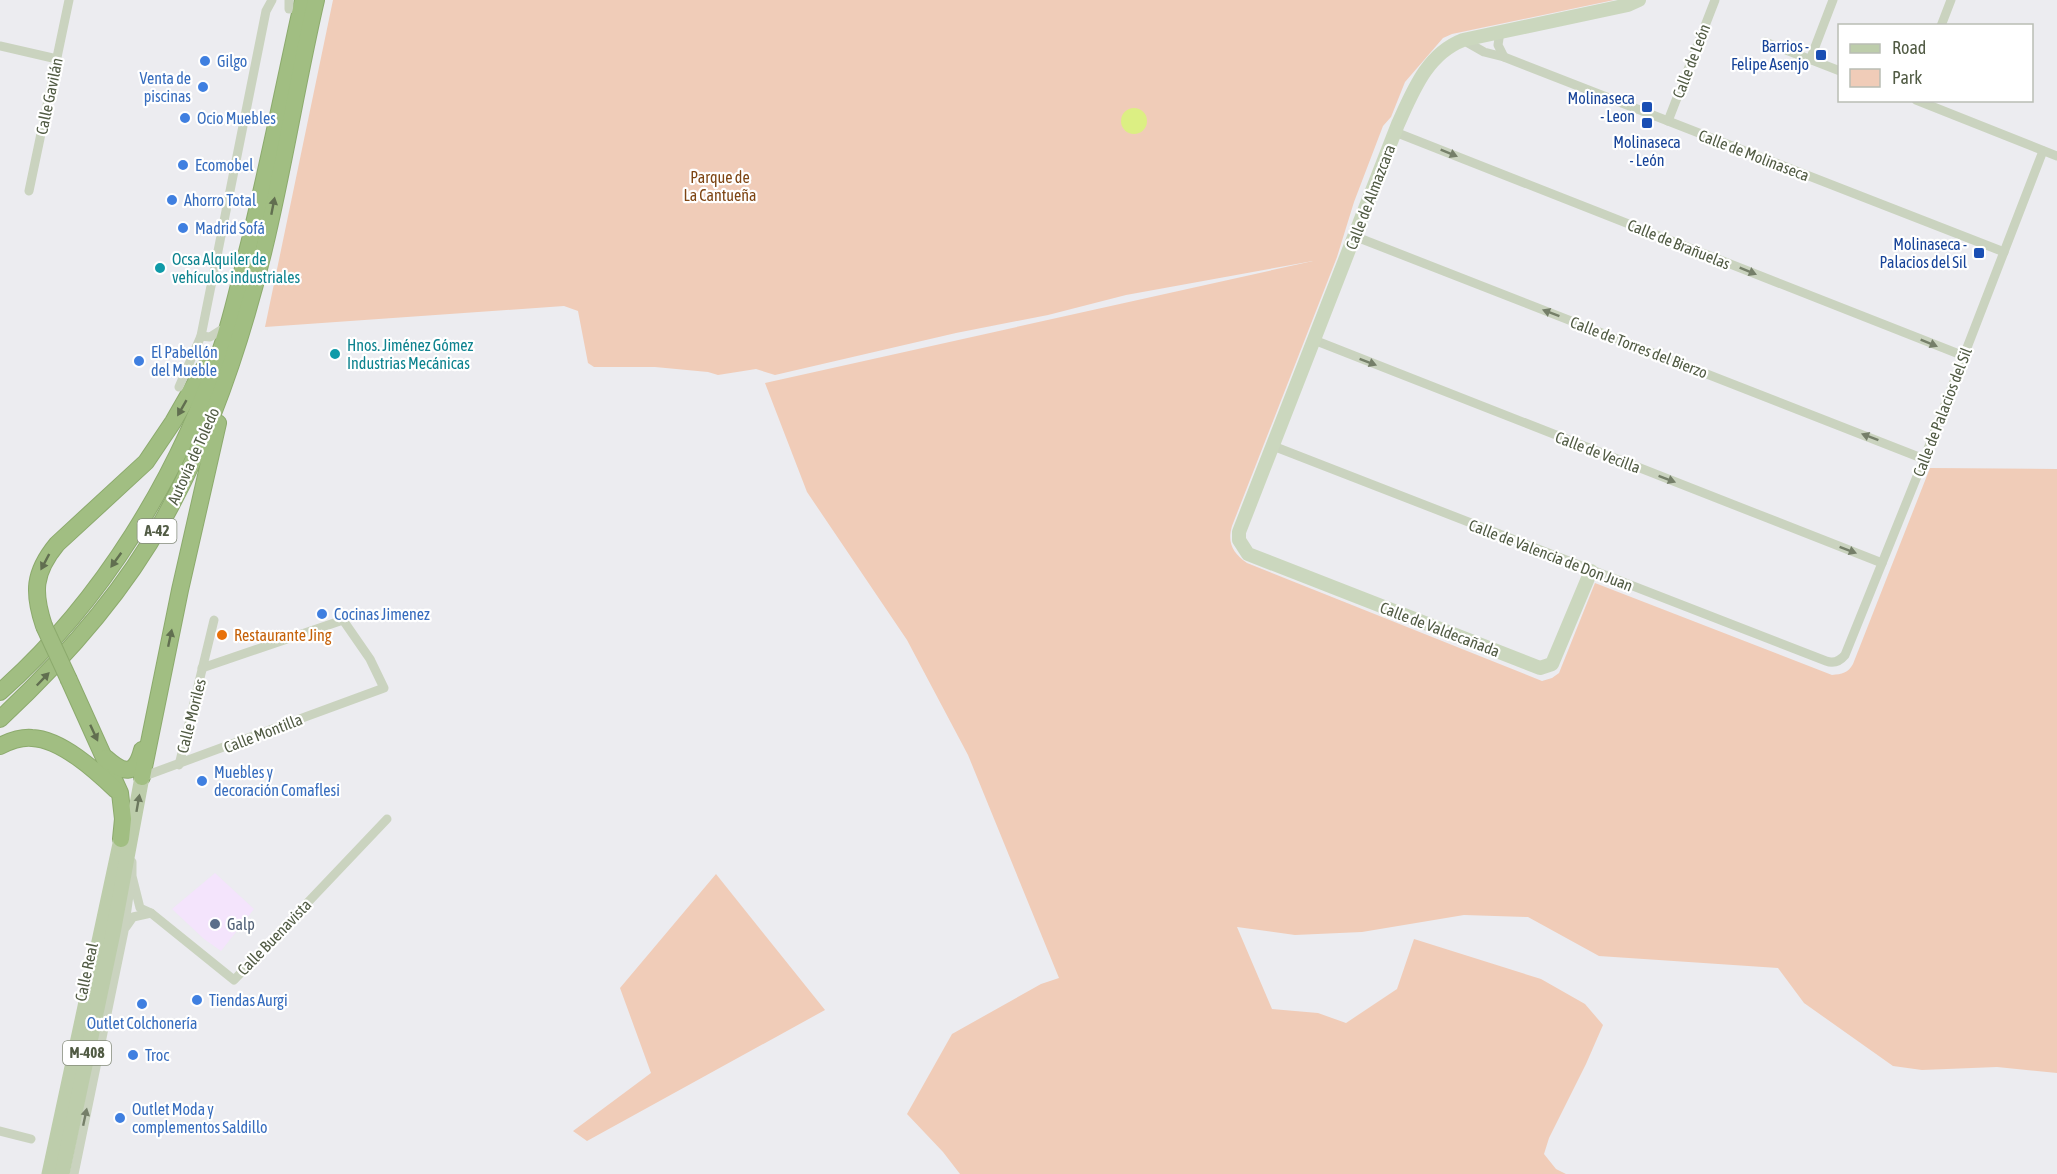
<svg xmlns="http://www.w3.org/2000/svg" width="2057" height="1174" font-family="'Asap Condensed',sans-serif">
  <rect width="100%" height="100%" fill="#ececf0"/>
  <path fill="#f4e4fc" d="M215,873L254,909L221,951L204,939L172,909Z"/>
  <g fill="#f0ccb8">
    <path d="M333,0H1614L1452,34L1443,38L1405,82L1391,117L1383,126L1354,202L1337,257L1232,526C1227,543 1233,553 1247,563L1542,681L1552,678L1559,673L1595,583L1832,675C1842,674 1848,673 1853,664L1930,468L2057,469V1073L1997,1067L1922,1070L1893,1066L1804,1003L1778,968L1599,956L1528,917L1464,915L1362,932L1295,935L1237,927L1272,1009L1318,1013L1346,1023L1397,989L1414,939L1541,979L1585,1004L1603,1025L1586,1064L1549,1138L1544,1154L1556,1169L1566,1174H960L943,1152L907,1114L952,1034L1041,984L1059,978L968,755L907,640L807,492L765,383L1313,261L1126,295L1048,315L956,333L775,375L756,369L718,375L708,372L655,367H594L588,363L578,311L564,306L265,327Z"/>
    <path d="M716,874L825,1010L587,1141L573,1131L651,1073L620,988Z"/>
  </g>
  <circle fill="#dcef83" cx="1134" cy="121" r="13"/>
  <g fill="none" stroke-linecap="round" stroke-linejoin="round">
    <defs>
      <g id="highway">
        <path d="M44,626C33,593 33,573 57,544L146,462L173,422L204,368"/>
        <path d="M69,680L120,793L123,819L121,839"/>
        <path d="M0,692C102,602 178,477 221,349C233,315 240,279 249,244C269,163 285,81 303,0"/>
        <path d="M0,719C62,661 122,595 163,520C209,438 242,340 264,249C284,166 297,82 316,0"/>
        <path d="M0,746C10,741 21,737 32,738C61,739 96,771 116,790"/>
        <path d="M106,758C123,773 135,777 142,750"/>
        <path d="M142,777L180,590L218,423"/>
      </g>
    </defs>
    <use href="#highway" stroke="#8caa6d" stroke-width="18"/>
    <g stroke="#cad3bf" stroke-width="9">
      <path d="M289,0V9"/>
      <path d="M1941,26L1951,0"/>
      <path d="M1500,32L1498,45L1504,57"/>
      <path d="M1463,40L1484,52L1504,57L2004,252"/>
      <path d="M1765,42L1840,71"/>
      <path d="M0,46L57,59"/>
      <path d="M1810,60L1833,0"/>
      <path d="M1916,100L2057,156"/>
      <path d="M1668,121L1715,0"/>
      <path d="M1395,132L1964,356"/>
      <path d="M29,191L69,0"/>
      <path d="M1354,236L1924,459"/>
      <path d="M201,336L210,337L221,330"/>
      <path d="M1314,340L1882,563"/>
      <path d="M179,387L201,336L266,11L272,0"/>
      <path d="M1273,446L1826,661C1834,664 1840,661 1845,655L1924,459L2043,151"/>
      <path d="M179,765L214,620"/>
      <path d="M142,777L384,688L370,659L343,620L202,668"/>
      <path d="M132,862V876L140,908L151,913L234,980L387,819"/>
      <path d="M126,927L133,917L151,913"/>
      <path d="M0,1131L31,1139"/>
      <path d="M74,1174L124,931L131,881"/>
    </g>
    <path stroke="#cbd7be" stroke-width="14" d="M1591,571L1552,664L1540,668L1248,554L1239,540V532L1398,124C1413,91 1427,54 1463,40L1628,5L1639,0"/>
    <g stroke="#bdcdab" stroke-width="15">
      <path d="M49,1174L121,839"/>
      <path d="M62,1174L113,933L142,777"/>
    </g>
    <use href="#highway" stroke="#a1be82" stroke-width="16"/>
    <defs>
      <path id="highway-bridge" d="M44,626L69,680"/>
    </defs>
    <use href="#highway-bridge" stroke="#8caa6d" stroke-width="18" stroke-linecap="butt"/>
    <use href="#highway-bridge" stroke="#a1be82" stroke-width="16"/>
  </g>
  <defs><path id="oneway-solid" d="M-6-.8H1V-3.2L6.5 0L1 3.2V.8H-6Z" transform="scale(1.5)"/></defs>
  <g fill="#757f69">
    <use href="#oneway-solid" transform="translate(1449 153) rotate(22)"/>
    <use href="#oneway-solid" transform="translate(1748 271) rotate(22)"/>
    <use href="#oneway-solid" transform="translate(1551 313) rotate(-159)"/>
    <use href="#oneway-solid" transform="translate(1929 343) rotate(22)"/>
    <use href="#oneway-solid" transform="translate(1368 362) rotate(21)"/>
    <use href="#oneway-solid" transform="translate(1870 437) rotate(-159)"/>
    <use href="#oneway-solid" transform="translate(1667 479) rotate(21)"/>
    <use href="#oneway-solid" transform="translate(1848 550) rotate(21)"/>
    <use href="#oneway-solid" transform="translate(85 1117) rotate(-78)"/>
  </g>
  <g fill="#616f50">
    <use href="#oneway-solid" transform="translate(273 206) rotate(-79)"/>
    <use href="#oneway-solid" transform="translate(182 408) rotate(120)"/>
    <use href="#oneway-solid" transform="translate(116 560) rotate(126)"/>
    <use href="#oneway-solid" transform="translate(45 562) rotate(118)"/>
    <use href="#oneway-solid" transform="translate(170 638) rotate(-78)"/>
    <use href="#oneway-solid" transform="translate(43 679) rotate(-46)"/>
    <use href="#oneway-solid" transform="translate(94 733) rotate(65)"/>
  </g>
  <use fill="#6c785e" href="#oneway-solid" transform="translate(138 803) rotate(-80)"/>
  <g fill="#1a4fb4" stroke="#fff" stroke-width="2">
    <rect x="1815" y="49" width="12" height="12" rx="3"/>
    <rect x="1641" y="101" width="12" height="12" rx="3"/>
    <rect x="1641" y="117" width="12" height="12" rx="3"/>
    <rect x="1973" y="247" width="12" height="12" rx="3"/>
  </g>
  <g fill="#3f7fe0" stroke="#fff" stroke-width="2">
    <circle cx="205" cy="61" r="6"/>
    <circle cx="203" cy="87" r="6"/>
    <circle cx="185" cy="118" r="6"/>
    <circle cx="183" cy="165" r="6"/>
    <circle cx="172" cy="200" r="6"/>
    <circle cx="183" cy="228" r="6"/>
    <circle cx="139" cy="361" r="6"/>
    <circle cx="322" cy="614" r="6"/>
    <circle cx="202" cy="781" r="6"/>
    <circle cx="197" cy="1000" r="6"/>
    <circle cx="142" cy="1004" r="6"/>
    <circle cx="133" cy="1055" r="6"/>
    <circle cx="120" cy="1118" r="6"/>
  </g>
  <g fill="#0f9aa8" stroke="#fff" stroke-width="2">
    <circle cx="160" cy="268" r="6"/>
    <circle cx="335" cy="354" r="6"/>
  </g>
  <circle fill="#e8710a" stroke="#fff" stroke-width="2" cx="222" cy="635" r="6"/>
  <circle fill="#5c6f8a" stroke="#fff" stroke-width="2" cx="215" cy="924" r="6"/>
  <g text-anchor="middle" stroke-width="4.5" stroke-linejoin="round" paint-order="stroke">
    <g fill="#fff" stroke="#858c7c" stroke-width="1.5">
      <rect x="137.5" y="519" width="39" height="24" rx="4.5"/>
      <rect x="63" y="1041" width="48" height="24" rx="4.5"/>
    </g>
    <g font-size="15" font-weight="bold" fill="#515b44">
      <text x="157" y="536">A-42</text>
      <text x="87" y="1058">M-408</text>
    </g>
    <g font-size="16" fill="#164399" stroke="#fff" text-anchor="end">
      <text x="1809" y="52">Barrios -<tspan x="1809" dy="18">Felipe Asenjo</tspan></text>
      <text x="1635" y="104">Molinaseca<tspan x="1635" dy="18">- Leon</tspan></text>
      <text x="1647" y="148" text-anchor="middle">Molinaseca<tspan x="1647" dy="18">- León</tspan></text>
      <text x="1967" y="250">Molinaseca -<tspan x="1967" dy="18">Palacios del Sil</tspan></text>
    </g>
    <g font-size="16" fill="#366cbe" stroke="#fff" text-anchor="start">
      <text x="217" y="67">Gilgo</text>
      <text x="191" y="84" text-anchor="end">Venta de<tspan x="191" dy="18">piscinas</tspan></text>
      <text x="197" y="124">Ocio Muebles</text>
      <text x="195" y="171">Ecomobel</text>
      <text x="184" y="206">Ahorro Total</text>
      <text x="195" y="234">Madrid Sofá</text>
      <text x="151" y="358">El Pabellón<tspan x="151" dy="18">del Mueble</tspan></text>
      <text x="334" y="620">Cocinas Jimenez</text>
      <text x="214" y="778">Muebles y<tspan x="214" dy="18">decoración Comaflesi</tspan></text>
      <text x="209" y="1006">Tiendas Aurgi</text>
      <text x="142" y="1029" text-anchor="middle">Outlet Colchonería</text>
      <text x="145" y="1061">Troc</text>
      <text x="132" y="1115">Outlet Moda y<tspan x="132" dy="18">complementos Saldillo</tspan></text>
    </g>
    <g font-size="16" fill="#515b44" stroke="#fff">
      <text transform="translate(1691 61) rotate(-69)" y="6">Calle de León</text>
      <text transform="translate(49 96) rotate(-78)" y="6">Calle Gavilán</text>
      <text transform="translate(1754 155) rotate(21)" y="6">Calle de Molinaseca</text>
      <text transform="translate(1370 197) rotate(-69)" y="6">Calle de Almazcara</text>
      <text transform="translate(1679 244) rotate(22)" y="6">Calle de Brañuelas</text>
      <text transform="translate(1639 347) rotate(21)" y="6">Calle de Torres del Bierzo</text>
      <text transform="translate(1942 412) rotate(-69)" y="6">Calle de Palacios del Sil</text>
      <text transform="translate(1598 452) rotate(21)" y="6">Calle de Vecilla</text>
      <text transform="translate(193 456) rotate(-66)" y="6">Autovía de Toledo</text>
      <text transform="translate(1551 555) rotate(21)" y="6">Calle de Valencia de Don Juan</text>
      <text transform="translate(1440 629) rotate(21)" y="6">Calle de Valdecañada</text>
      <text transform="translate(191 716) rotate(-76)" y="6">Calle Moriles</text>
      <text transform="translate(263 733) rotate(-21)" y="6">Calle Montilla</text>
      <text transform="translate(274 937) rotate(-46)" y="6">Calle Buenavista</text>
      <text transform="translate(86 972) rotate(-78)" y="6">Calle Real</text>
    </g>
    <g font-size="16" fill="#7e4513" stroke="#fff">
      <text x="720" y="183">Parque de<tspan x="720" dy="18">La Cantueña</tspan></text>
    </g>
    <g font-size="16" fill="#0d838f" stroke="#fff" text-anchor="start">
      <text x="172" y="265">Ocsa Alquiler de<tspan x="172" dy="18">vehículos industriales</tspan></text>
      <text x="347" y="351">Hnos. Jiménez Gómez<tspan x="347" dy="18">Industrias Mecánicas</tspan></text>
    </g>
    <g font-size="16" fill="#c56008" stroke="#fff" text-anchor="start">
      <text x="234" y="641">Restaurante Jing</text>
    </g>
    <g font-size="16" fill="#4e5e75" stroke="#fff" text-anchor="start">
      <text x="227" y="930">Galp</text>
    </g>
  </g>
  <rect x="1838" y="24" width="195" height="78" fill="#ffffff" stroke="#b9bdb4" stroke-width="1.5"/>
  <rect x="1850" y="44" width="30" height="9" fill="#bdcdab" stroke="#b9bdb4" stroke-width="1.5"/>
  <text x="1892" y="54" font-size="18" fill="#515b44">Road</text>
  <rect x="1850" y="69" width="30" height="18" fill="#f0ccb8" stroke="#b9bdb4" stroke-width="1.5"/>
  <text x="1892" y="84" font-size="18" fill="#515b44">Park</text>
</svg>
